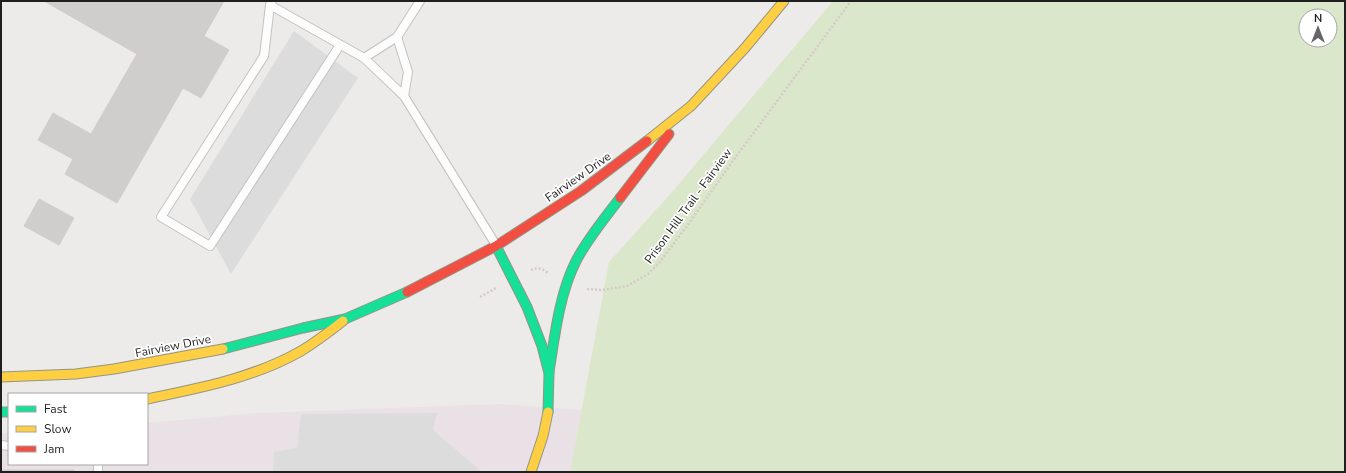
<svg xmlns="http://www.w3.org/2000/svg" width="1346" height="473" font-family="'Nunito Sans',sans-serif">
  <rect width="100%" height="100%" fill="#edebe9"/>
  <path fill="#eae1e7" d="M500,404L582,410L570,472H1V433H9V464H147V423L257,413Z"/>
  <path fill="#dbe7cb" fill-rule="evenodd" d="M833,1H1345V472H570L609,262L672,192ZM1306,16H1330V40H1306Z"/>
  <g fill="#dddcdc">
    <path d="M294,31L358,78L231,274L190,199Z"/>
    <path d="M437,413L433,430L482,472H273L274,452L297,448L301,414Z"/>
  </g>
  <g fill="#d0cecc" stroke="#d0cdca">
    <path d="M44,1H224L204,36L229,50L201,98L183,88L117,203L65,174L73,159L38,140L53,113L91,134L137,54Z"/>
    <path d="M39,199L74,218L59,245L24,226Z"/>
    <rect x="1" y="470" width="73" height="2"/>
  </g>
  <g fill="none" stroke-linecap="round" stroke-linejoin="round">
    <defs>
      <g id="lane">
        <path d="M272,1L270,5L264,56L161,217L210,246L340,45"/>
        <path d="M270,5L364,58L404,96L496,245"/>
        <path d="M397,37L408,72L404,96"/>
        <path d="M364,58L397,37L420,1"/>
        <path d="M1,445L9,446"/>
        <path d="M98,472V464"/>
      </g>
      <g id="fast">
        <path d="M496,246L527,307L542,346L549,373L548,412"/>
        <path d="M223,349L303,328L345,319L407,292"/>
        <path d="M549,372C555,335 559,295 576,261C588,238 605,218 620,198"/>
        <path d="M1,412H9"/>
      </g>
      <g id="slow">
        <path d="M647,141L691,106L745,48L784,1"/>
        <path d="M1,377L76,374L114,369L223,349"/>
        <path d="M147,399C199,388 254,378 301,351C316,342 329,332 343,321"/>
        <path d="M531,472L543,436L548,412"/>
      </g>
      <g id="jam">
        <path d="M620,198L669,134"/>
        <path d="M407,292L496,246L581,191L647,141"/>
      </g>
    </defs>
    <use href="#lane" stroke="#c3c2c1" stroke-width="10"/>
    <use href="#fast" stroke="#949583" stroke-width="11"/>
    <use href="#slow" stroke="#949583" stroke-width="11"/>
    <use href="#jam" stroke="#949583" stroke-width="11"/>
    <g stroke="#d5cac8" stroke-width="2.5" stroke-dasharray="2 2" stroke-linecap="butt">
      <path d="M531,270C538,266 543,269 549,274"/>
      <path d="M587,289L602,290L627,286L648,274L659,263L687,226L732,162L851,1"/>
      <path d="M480,297L496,288"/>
    </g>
    <use href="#lane" stroke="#fcfcfc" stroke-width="8"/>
    <use href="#fast" stroke="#16e098" stroke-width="9"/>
    <use href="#slow" stroke="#ffcf43" stroke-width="9"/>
    <use href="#jam" stroke="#f24e42" stroke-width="9"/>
  </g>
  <g text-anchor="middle" stroke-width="3.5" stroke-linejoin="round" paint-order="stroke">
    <g font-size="12" fill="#1f1f1f" stroke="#fff">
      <text transform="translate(578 177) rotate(-35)" y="4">Fairview Drive</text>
      <text transform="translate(688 206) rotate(-54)" y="4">Prison Hill Trail - Fairview</text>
      <text transform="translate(173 346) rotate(-11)" y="4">Fairview Drive</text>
    </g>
  </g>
  <rect width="1346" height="473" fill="none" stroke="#1f1f1f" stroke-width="4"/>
  <rect x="8" y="393" width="140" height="72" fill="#ffffff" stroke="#a5a5a5"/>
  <rect x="16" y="406" width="20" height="6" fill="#16e098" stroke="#a5a5a5"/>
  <text x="44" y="413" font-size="12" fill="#1f1f1f">Fast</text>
  <rect x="16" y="426" width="20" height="6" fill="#ffcf43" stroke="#a5a5a5"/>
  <text x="44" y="433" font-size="12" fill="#1f1f1f">Slow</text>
  <rect x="16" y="446" width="20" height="6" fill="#f24e42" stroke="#a5a5a5"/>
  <text x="44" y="453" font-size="12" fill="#1f1f1f">Jam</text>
  <g transform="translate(1318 28)"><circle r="19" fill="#ffffff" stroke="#a5a5a5"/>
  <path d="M0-3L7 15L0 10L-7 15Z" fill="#676666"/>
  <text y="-6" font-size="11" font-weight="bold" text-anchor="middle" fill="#1f1f1f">N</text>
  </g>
</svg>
